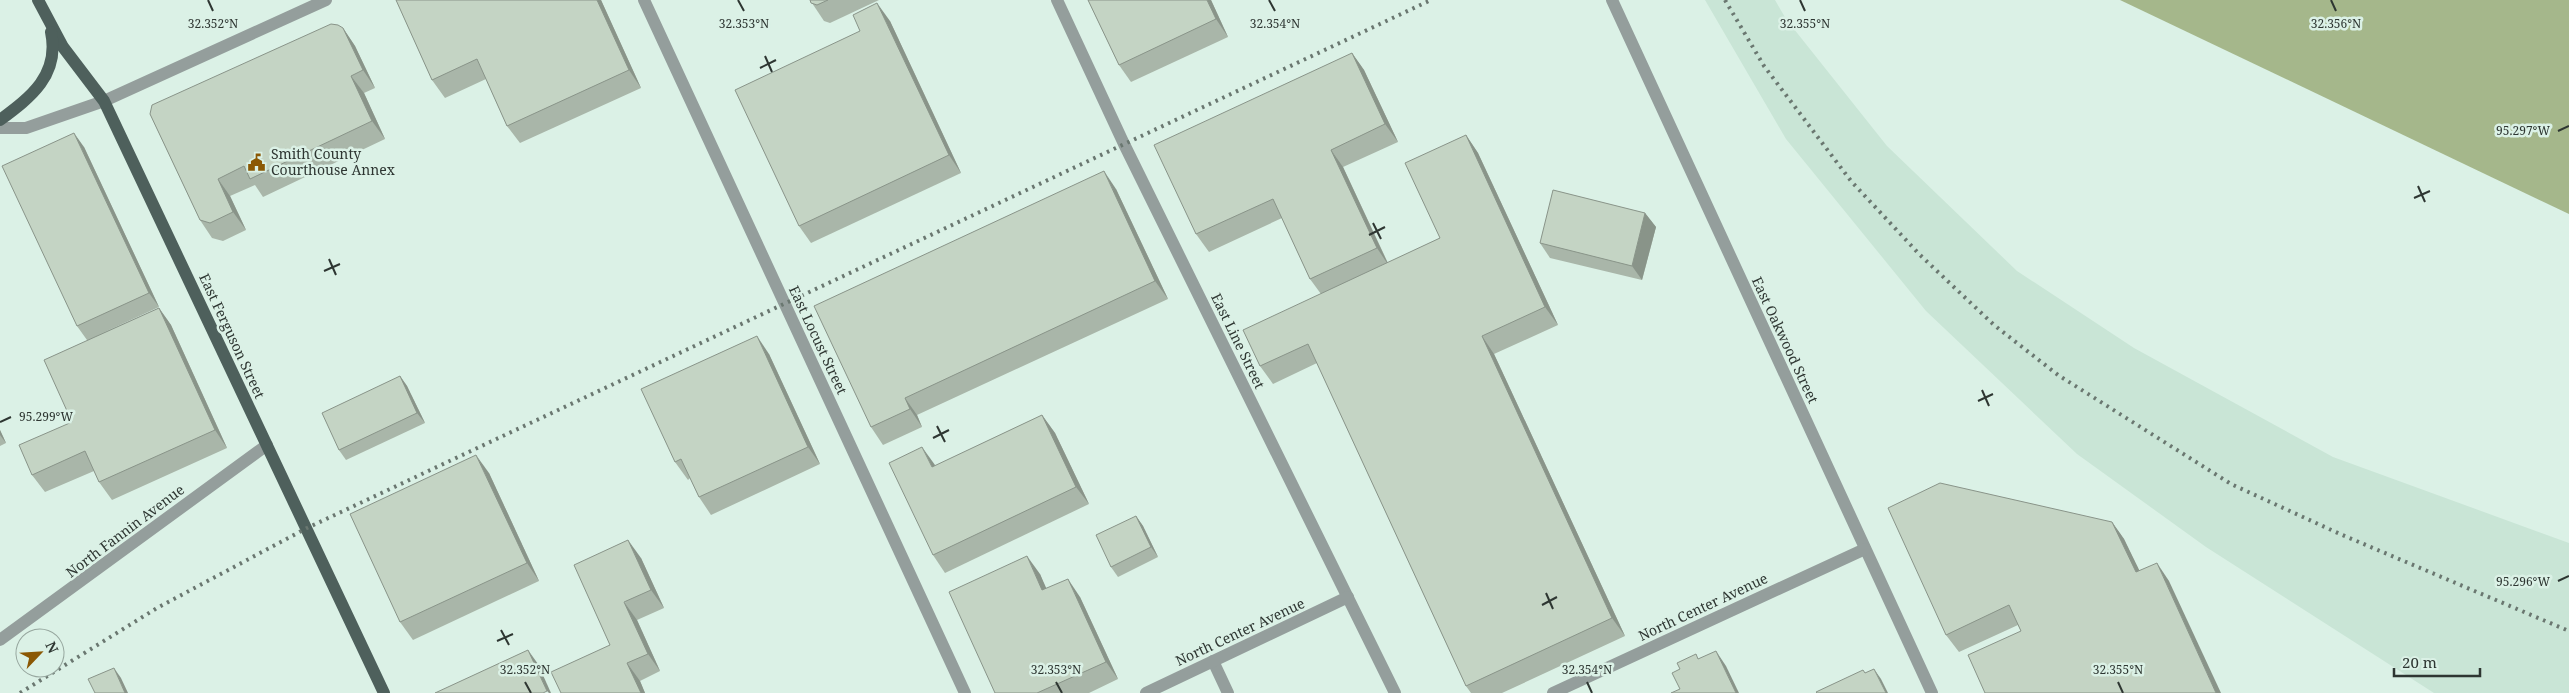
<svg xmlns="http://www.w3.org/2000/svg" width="2569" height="693" font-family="'Noto Serif',serif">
  <rect width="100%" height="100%" fill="#dbf1e6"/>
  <path fill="#c9e5d6" d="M1705,0H1775L1786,19L1887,146L2017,271L2134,348L2333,457L2569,543V693H2434L2206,547L2077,454L1926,311L1786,139Z"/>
  <path fill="#a5b78b" d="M2120,0H2569V214Z"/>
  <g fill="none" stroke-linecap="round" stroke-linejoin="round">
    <g stroke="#949e9c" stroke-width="12">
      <path d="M644,0L965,693"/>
      <path d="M1057,0L1124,144L1395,693"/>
      <path d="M1612,0L1932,693"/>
      <path d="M0,128H26L104,101L326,0"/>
      <path d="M0,640L267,445"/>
      <path d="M1213,661L1228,693"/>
      <path d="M1146,693L1348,597"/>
      <path d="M1553,693L1865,549"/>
    </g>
    <g stroke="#4e605c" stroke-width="12">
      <path d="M38,0L63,47L104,101L384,693"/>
      <path d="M0,120C31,97 60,75 51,32"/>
    </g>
    <g stroke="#6a7770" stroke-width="4" stroke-dasharray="2.5 5" stroke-linecap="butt">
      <path d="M1725,0L1764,66L1851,181L1919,254L1994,325L2058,375L2231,484L2340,534L2569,631"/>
      <path d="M20,693L157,608L307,528L1431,0"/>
    </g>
  </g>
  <g fill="#a9b6a9">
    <path d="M396,0H601L641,88L520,143L507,126L486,79L445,98L432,80Z"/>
    <path d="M810,0H879L830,23L824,21Z"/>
    <path d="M1088,0H1211L1228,37L1131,82L1119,65Z"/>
    <path d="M890,21L961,173L811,243L799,226Z"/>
    <path d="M343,28L355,46L375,88L364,93L385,139L263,197L255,185L230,196L246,230L223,241L212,238L200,220L150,114Z"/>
    <path d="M1352,53L1364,70L1398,142L1343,167L1388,263L1440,238L1466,135L1478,153L1558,325L1494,354L1625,636L1502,693H1471L1466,686L1317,363L1273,384L1260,366L1321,294L1310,279L1282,218L1209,252L1196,234Z"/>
    <path d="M84,147L159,307L96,336L159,308L171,325L227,448L112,500L99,482L94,471L45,492L32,475L72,422L87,340L77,326Z"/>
    <path d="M1116,189L1168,299L917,415L922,427L883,445L871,427Z"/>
    <path d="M1645,213L1656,227L1642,280L1550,258L1540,243Z"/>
    <path d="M769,354L820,464L711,515L699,497L690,478L688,480L675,462Z"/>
    <path d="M400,376L407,386L425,423L346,460L339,450Z"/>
    <path d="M1042,415L1055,433L1089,504L945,573L933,555L935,466Z"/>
    <path d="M0,430L6,443L0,446Z"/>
    <path d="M489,473L539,581L413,640L400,622Z"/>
    <path d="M1136,516L1143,526L1158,557L1118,577L1111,567Z"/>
    <path d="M2112,522L2124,539L2139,571L2169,581L2021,631L2018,625L1959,652L1946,635Z"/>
    <path d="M641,558L664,608L637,620L660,671L640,681L645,693H561L610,645Z"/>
    <path d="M1040,574L1046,589L1080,597L1118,679L1089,693H995Z"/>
  </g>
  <g fill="#899489">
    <path d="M597,0H601L641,88L629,70Z"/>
    <path d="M1207,0H1211L1228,37L1216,19Z"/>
    <path d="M877,3L890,21L961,173L949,155Z"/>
    <path d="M343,28L355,46L375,88L363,70Z"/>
    <path d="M1352,53L1364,70L1398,142L1385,124Z"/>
    <path d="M351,76L364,93L385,139L372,121Z"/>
    <path d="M74,133L84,147L159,307L149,293Z"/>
    <path d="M1466,135L1478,153L1558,325L1545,307Z"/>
    <path d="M1331,150L1343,167L1389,266L1377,248Z"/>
    <path d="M1104,171L1116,189L1168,299L1155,281Z"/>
    <path d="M218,179L230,196L246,230L233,212Z"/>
    <path d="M1645,213L1656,227L1642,280L1632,266Z"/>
    <path d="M159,308L171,325L227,448L215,430Z"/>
    <path d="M757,336L769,354L820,464L808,447Z"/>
    <path d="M1482,336L1494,354L1625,636L1612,618Z"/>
    <path d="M400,376L407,386L425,423L417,413Z"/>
    <path d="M905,398L917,415L922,427L910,409Z"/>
    <path d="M1042,415L1055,433L1089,504L1076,487Z"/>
    <path d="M0,430L6,443L0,435Z"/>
    <path d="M922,447L935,465L945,485L932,467Z"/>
    <path d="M476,455L489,473L539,581L527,563Z"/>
    <path d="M1136,516L1143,526L1158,557L1151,547Z"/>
    <path d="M2112,522L2124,539L2149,590L2136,572Z"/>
    <path d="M628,540L641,558L664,608L651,590Z"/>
    <path d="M1027,556L1040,574L1055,608L1042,590Z"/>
    <path d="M2157,563L2169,581L2221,693H2216Z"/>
    <path d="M1068,579L1080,597L1118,679L1106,662Z"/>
    <path d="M624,602L637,620L660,671L648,654Z"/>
    <path d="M528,650L538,664L551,693H549L547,691Z"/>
    <path d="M1716,651L1726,666L1739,693H1736Z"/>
    <path d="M627,663L640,681L645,693H641Z"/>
    <path d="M114,668L121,678L128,693H125Z"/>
    <path d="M1874,669L1881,679L1888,693H1886Z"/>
  </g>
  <g fill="#c4d4c4" stroke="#899489">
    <path d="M396,0H597L629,70L507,126L477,59L432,80Z"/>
    <path d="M810,0H828L817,5L811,3Z"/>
    <path d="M1088,0H1207L1216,19L1119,65Z"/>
    <path d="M877,3L949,155L799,226L735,90L860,31L853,15Z"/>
    <path d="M331,24L338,25L343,28L363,70L351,76L372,121L250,179L244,166L218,179L233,212L210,223L200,220L150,114L152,105Z"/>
    <path d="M1352,53L1385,124L1331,150L1377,248L1310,279L1273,199L1196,234L1154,145Z"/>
    <path d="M74,133L149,293L77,326L2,166Z"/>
    <path d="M1466,135L1545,307L1482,336L1612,618L1466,686L1308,344L1260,366L1243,330L1440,238L1405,163Z"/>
    <path d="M1104,171L1155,281L905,398L910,409L871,427L814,306Z"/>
    <path d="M1553,190L1645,213L1632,266L1540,243Z"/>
    <path d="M159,308L215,430L99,482L85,451L32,475L19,445L72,422L44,360Z"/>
    <path d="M757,336L808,447L699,497L681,459L675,462L641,389Z"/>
    <path d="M400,376L417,413L339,450L322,413Z"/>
    <path d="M1042,415L1076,487L933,555L889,463L922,447L932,467Z"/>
    <path d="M476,455L527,563L400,622L350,514Z"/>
    <path d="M1940,483L2112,522L2136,572L2157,563L2216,693H1985L1968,655L2021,631L2009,605L1946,635L1888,508Z"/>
    <path d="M1136,516L1151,547L1111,567L1096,535Z"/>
    <path d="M628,540L651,590L624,602L648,654L627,663L641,693H561L551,672L610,645L574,565Z"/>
    <path d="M1027,556L1042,590L1068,579L1106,662L1037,693H995L949,592Z"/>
    <path d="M528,650L547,691L543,693H435Z"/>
    <path d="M1716,651L1736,693H1671L1680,689L1672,673L1680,669L1677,663L1696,654L1698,659Z"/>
    <path d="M114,668L125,693H95L88,679Z"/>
    <path d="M1874,669L1886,693H1817L1816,692L1863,670L1865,673Z"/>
  </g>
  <path fill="none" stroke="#2e3632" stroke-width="2" d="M208,0L213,11M738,0L744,11M1269,0L1275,11M1800,0L1805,11M2331,0L2336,11M765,56L772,72M760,68L776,60M2558,131L2569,126M2418,186L2425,202M2414,198L2430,191M1373,223L1381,239M1369,235L1385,227M329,259L336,275M324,271L340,264M1982,390L1989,406M1978,401L1993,394M0,422L11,417M937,426L945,442M933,438L949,430M2558,581L2569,576M1546,593L1553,609M1542,605L1557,597M501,630L509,645M497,641L513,634M525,682L531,693M1056,682L1062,693M1587,682L1592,693M2118,682L2123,693"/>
  <defs>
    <symbol id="civic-bare" viewBox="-9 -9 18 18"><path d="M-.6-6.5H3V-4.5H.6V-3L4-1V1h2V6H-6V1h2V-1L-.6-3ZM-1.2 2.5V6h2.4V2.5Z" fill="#8b5804" stroke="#dbf1e6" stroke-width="2.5" paint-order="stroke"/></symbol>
  </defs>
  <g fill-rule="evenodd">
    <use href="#civic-bare" x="244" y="150" width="25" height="25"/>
  </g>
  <g text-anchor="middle" stroke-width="5" stroke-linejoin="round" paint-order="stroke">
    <g font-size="14" fill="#2e3632" stroke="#dbf1e6" text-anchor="start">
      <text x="271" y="159">Smith County<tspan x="271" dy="16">Courthouse Annex</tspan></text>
    </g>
    <g font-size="14" fill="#2e3632" stroke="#dbf1e6">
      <text transform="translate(232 336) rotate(65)" y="5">East Ferguson Street</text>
      <text transform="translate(818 340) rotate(65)" y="5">East Locust Street</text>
      <text transform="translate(1785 340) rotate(65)" y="5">East Oakwood Street</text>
      <text transform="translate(1238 341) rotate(64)" y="5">East Line Street</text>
      <text transform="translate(125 531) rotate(-37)" y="5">North Fannin Avenue</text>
      <text transform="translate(1703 607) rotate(-25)" y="5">North Center Avenue</text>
      <text transform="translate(1240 632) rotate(-25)" y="5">North Center Avenue</text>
    </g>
  </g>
  <g font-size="12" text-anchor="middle" fill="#2e3632" stroke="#dbf1e6" stroke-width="5" stroke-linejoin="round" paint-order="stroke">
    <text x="213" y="28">32.352°N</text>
    <text x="744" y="28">32.353°N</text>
    <text x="1275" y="28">32.354°N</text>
    <text x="1805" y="28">32.355°N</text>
    <text x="2336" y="28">32.356°N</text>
    <text x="2523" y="135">95.297°W</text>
    <text x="46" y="421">95.299°W</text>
    <text x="2523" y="586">95.296°W</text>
    <text x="525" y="674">32.352°N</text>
    <text x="1056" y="674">32.353°N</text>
    <text x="1587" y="674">32.354°N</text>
    <text x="2118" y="674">32.355°N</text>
  </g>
  <g transform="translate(40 653) rotate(65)"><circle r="24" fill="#dbf1e6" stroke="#96a69e"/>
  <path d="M0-4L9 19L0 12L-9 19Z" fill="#8b5804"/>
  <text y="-8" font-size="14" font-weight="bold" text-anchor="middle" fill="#2e3632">N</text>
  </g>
  <path d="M2394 668v8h86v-8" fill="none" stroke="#2e3632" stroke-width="2.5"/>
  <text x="2402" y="668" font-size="15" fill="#2e3632" stroke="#dbf1e6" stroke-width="4" paint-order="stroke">20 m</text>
</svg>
